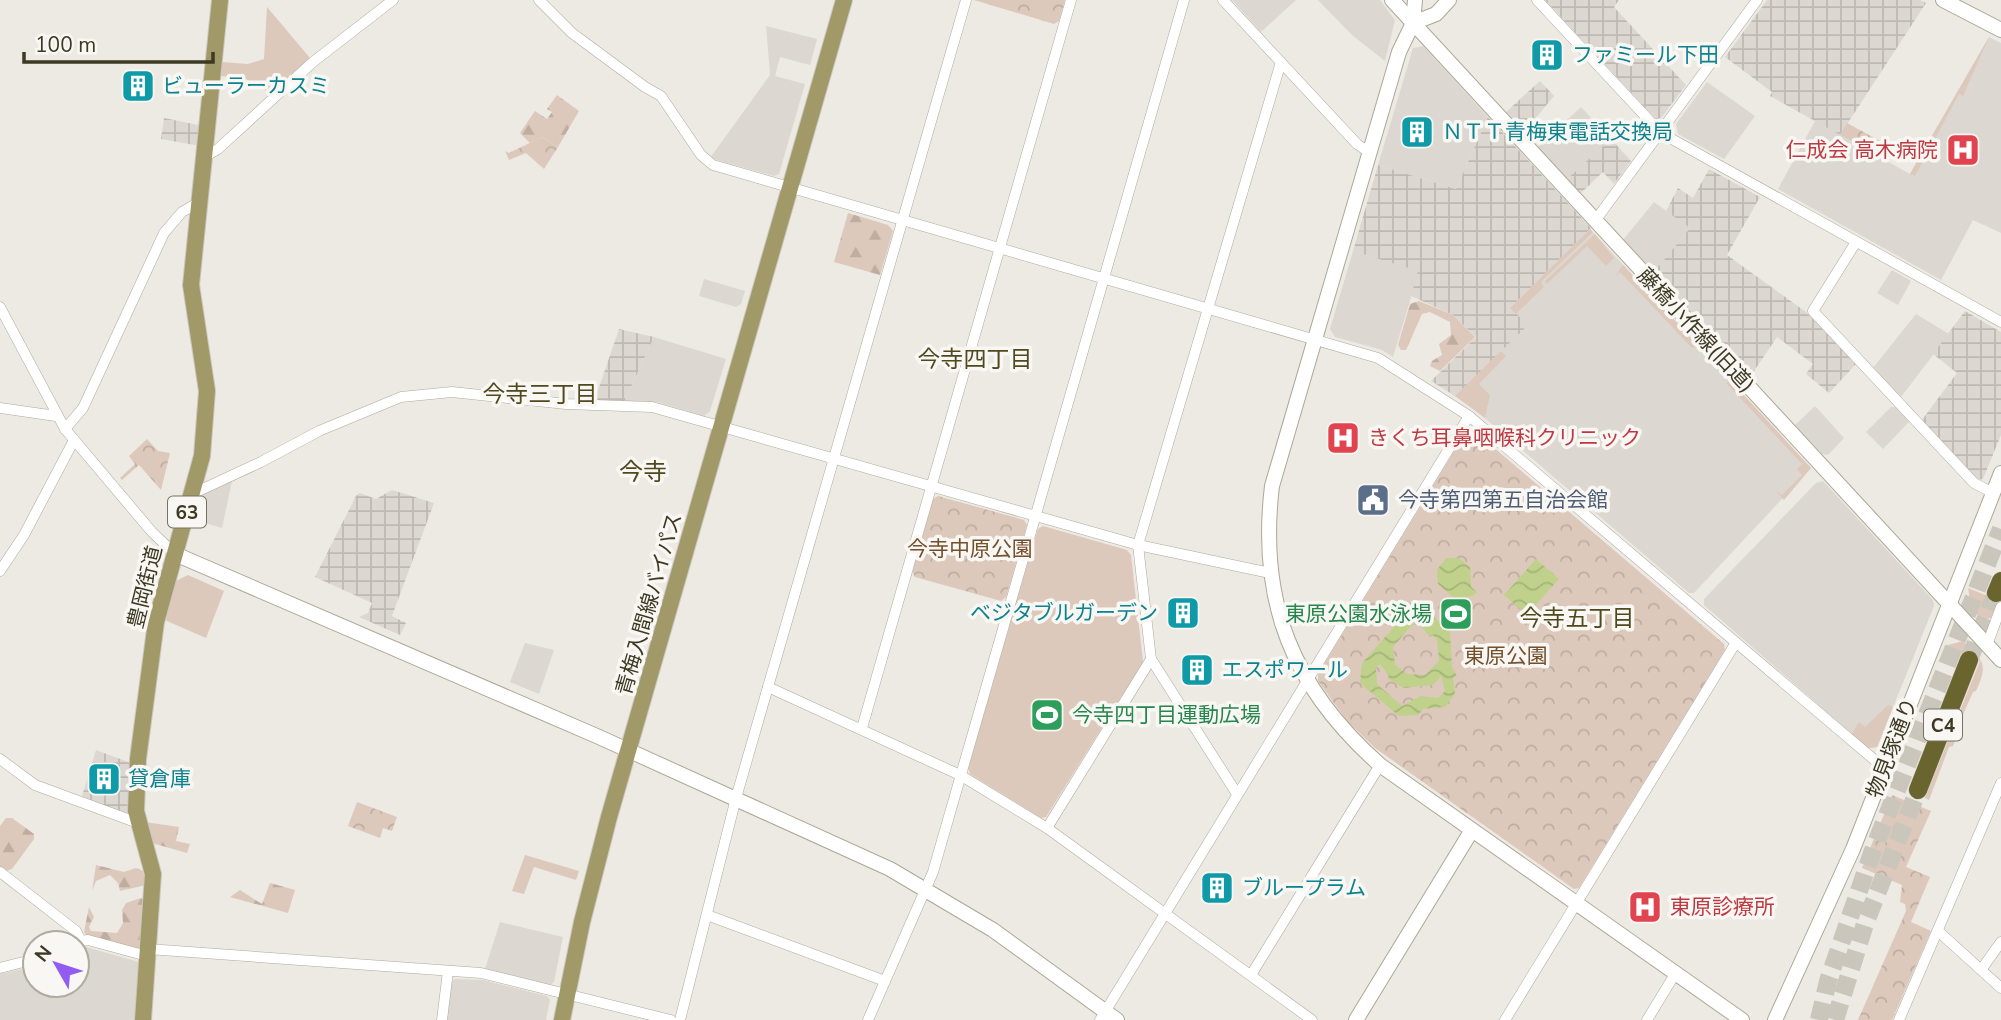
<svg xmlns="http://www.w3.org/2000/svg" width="2001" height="1020" font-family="'Nunito Sans','Noto Sans JP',sans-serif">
  <defs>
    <pattern id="industrial-grid" width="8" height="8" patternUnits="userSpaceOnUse" patternTransform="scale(1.75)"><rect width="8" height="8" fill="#dcd8d1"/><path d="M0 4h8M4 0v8" fill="none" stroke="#bebab3"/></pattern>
    <pattern id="forest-firs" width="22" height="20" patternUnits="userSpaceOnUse" patternTransform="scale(1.75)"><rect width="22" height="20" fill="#ddc9bc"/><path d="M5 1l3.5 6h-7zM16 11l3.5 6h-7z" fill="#bfada1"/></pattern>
    <pattern id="park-crowns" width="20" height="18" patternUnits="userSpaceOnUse" patternTransform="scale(1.75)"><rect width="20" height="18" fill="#ddc9bc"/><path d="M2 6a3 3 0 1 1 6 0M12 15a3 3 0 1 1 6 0" fill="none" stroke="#bfada1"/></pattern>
    <pattern id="water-waves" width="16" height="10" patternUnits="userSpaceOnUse" patternTransform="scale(1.75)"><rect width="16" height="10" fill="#bfd18b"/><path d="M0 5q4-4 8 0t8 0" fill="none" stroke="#a5b478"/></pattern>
  </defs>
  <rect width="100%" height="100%" fill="#ede9e3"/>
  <g fill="#dcd8d1">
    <path d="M1232,0H1296L1261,32Z"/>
    <path d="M1318,0H1380L1395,20L1385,61L1352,35Z"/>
    <path d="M766,26L817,39L810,65L780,57L775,76L805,84L779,174L774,176L710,158L770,75Z"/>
    <path d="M1989,37L2001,43V233L1973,220L1941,280L1778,189L1815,121L1910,174Z"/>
    <path d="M1423,46L1488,117L1456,189L1378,165L1413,48Z"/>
    <path d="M1707,82L1755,116L1724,159L1678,134L1676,124Z"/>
    <path d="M1581,107L1611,139L1567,179L1538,147Z"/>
    <path d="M1654,202L1690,228L1653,273L1623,240Z"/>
    <path d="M1590,229L1811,468L1694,593H1689L1472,407L1455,396L1510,308Z"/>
    <path d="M1353,251L1419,271L1393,357L1382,350L1335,337L1330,329Z"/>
    <path d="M1892,270L1911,281L1898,305L1877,293Z"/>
    <path d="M704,279L745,291L741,304L736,307L699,296Z"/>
    <path d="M1916,314L1949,334L1901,397L1873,368Z"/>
    <path d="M654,337L726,359L710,411L704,416L657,402H624Z"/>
    <path d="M1815,406L1844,438L1828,455L1822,454L1795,425Z"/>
    <path d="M1891,407H1896L1909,422L1883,449L1866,432Z"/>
    <path d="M232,481L222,528L192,519L199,496Z"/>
    <path d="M1823,481L1933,600L1934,606L1877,747L1868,748L1704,605V599L1816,483Z"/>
    <path d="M525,643L554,650L539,694L510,682Z"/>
    <path d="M500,922L563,937L554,982L550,985L485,969Z"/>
    <path d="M79,945L139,962L135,1020H0V974L35,966V985H77Z"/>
    <path d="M455,979L483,980L547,996L550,1000L546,1020H445L450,983Z"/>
  </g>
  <g fill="url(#industrial-grid)">
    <path d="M1545,0H1619L1614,7L1686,85L1661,118L1656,119Z"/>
    <path d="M1767,0H1920L1926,3L1840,135L1770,96L1772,92L1725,57Z"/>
    <path d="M1540,81L1554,96L1524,132L1506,112Z"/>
    <path d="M1488,117L1591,228L1511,307L1527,326L1455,396L1431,381L1476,337L1453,315L1411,296L1418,271L1353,251L1378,165L1456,189Z"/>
    <path d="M164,118L203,126L200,146L161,139Z"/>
    <path d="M1611,139L1631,161L1614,184L1603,172L1581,193L1567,179Z"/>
    <path d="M1709,169L1760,197L1727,255L1806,312L1856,364L1829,393L1806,374L1813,364L1777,337L1750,377L1653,273L1690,228L1666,211L1678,188L1693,198Z"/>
    <path d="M1965,311L2001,332V435L1983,479L1978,480L1922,420L1957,373L1933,354Z"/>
    <path d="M619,329L654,337L624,402H594Z"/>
    <path d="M392,490L434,503L392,616L406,623L400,635L359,617L368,613L372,603L315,577L356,496L360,493L376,499Z"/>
    <path d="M96,750L131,763L129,811L123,814L82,796Z"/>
  </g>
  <g fill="#ddc9bc">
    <path d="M267,7L310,58L272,94L244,78L221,76L222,62L248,64L264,59Z"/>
    <path d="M1989,37L1963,96L1959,94L1915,176L1910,174Z"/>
    <path d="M1590,229L1593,232L1541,282L1544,287L1516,314L1510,308Z"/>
    <path d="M1595,234L1614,258L1606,266L1587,246L1547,284L1545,281Z"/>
    <path d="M1623,265L1697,344L1692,348L1620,272L1614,277Z"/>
    <path d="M1501,351L1506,356L1479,384L1490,395L1485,418L1455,396Z"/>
    <path d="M1730,380L1811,468L1784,500L1775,490L1782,495L1802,475L1797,469L1802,464L1726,383Z"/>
    <path d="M1043,526L1127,550L1131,555L1143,662L1046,817L1041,818L970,774L968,768L1031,551L1038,529Z"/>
    <path d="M188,575L224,591L206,638L167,621L164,616L174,582Z"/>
    <path d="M1968,588L1998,600L1991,618L1982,620L1971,607Z"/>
    <path d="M1963,641C1983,662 1989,662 1976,691L1973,692L1961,719L1963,722L1953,746L1949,747L1929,800L1925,798L1980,661L1944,646Z"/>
    <path d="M1888,705L1893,707L1877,747L1868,748L1852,734L1859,722L1865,727Z"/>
    <path d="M525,855L579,871L576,880L534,867L524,894L512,891Z"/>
  </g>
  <g fill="url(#forest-firs)">
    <path d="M557,95L579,111L558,147L542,137L530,143L520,133L535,111L547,119L552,112L547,109Z"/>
    <path d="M848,213L888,225L893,231L880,275L834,262Z"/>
    <path d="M1419,301L1453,315L1475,337L1440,371L1430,366L1432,361L1442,355L1439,344L1451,335L1450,322L1430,312L1422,314L1406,350H1401L1398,345L1410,304Z"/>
    <path d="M6,818H12L34,834V839L12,869L6,871L0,867V826Z"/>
    <path d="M145,822L179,827L176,841L190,844L187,853L152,843Z"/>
    <path d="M96,865L124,872L136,868L143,871L146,885L120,891L118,883L110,875L96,881L92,891Z"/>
    <path d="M270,883L295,890L288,913L230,897L240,890L262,904Z"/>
    <path d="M141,898L146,901L139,949L87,936L84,932L89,907L94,917L89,927L91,931L117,933L123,923L122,910L126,903Z"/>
  </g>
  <g fill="url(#park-crowns)">
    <path d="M974,0H1065L1059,21L1054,24Z"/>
    <path d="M1847,123L1889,146L1883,158L1840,135Z"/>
    <path d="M542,137L558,147L544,169L526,153L509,160L505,151L509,153Z"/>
    <path d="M1472,429L1724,644L1725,650L1579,888L1574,889L1375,748L1347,721L1318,681V674L1467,430Z"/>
    <path d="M147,439L158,451L170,453L161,490L139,465L122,480L120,478L135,464L129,456Z"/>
    <path d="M938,496L1024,520L1027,525L1006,597L1001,601L915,577L912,571L933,499Z"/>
    <path d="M1892,795L1931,811L1906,867L1930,877L1911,922L1931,931L1892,1020H1858L1906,911L1905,904L1900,902L1902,885L1862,868Z"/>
    <path d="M357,802L397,817L392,831L383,828L380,838L348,826Z"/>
  </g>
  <g fill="url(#water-waves)" fill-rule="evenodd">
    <path d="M1446,558H1459L1470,567L1471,587L1477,592L1473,596L1454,598L1438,584L1437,570Z"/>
    <path d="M1536,559L1559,579L1527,615L1504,595Z"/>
    <path d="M1417,601L1450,632L1452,667L1457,676L1453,677L1455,694L1445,707L1423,709L1418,715L1399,716L1360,683L1362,663ZM1412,625H1420L1430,637L1432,635L1437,639L1439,661L1425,675L1407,674L1395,665L1393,647ZM1380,664L1389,676L1387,678L1404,688L1433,685L1441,676L1445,691L1438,698L1421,696L1402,706L1377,684L1376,668Z"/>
  </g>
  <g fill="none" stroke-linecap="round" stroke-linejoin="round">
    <g stroke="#cac6bc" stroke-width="18" stroke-dasharray="18 9" stroke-linecap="butt">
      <path d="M1969,660L1996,593"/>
      <path d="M1819,1020L1828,981L1872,853L2001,529"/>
      <path d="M1835,1020L1865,924L1918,790"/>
    </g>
    <defs>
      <g id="street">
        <path d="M539,0L572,33L645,87L661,96L701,155L713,165L1378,358L1469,416L1884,768"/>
        <path d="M1223,0L1357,144L1370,153"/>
        <path d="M1537,0L1661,133L2001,322"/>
        <path d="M206,156L218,149L313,62L393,0"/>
        <path d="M1595,221L1757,0"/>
        <path d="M1856,242L1813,311L1974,483L1993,493"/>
        <path d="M0,307L65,429L152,532L175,554"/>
        <path d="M0,408L56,416"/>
        <path d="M65,429L83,408L164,233L182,212L201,201"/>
        <path d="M192,494L261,462L319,431L401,397L452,392L566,404L652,407L1138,545L1270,573"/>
        <path d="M0,571L24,535L74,440"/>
        <path d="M1987,645L2001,607"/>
        <path d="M768,687L960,775L1047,828L1312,1020"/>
        <path d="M862,728L1071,0"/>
        <path d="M0,759L35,785L138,823"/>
        <path d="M1237,794L1151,659L1138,545L1281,62"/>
        <path d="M1047,828L1151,659"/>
        <path d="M0,872L76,931L80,939"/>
        <path d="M707,915L885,981"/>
        <path d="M1938,931L2001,988"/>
        <path d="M70,943L88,940L147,956"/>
        <path d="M148,949L481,973L671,1020"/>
        <path d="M0,968L35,959"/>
        <path d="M1981,970L2001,942"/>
        <path d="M1251,975L1380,765"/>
        <path d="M442,1020L448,971"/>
        <path d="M680,1020L736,798L966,0"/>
        <path d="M868,1020L933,872L1184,0"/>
        <path d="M1100,1020L1469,416"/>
        <path d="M1505,1020L1735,644"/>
        <path d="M1647,1020L1675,974"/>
        <path d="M1899,1020L2001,783"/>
      </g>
      <g id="secondary">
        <path d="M1392,0L2001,660"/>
        <path d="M1415,0L1413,23L1399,52L1272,486C1258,603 1293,688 1380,765L1742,1020"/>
        <path d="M1943,0L2001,30"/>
        <path d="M1413,23L1436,14L1449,0"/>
        <path d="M175,554L599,737L890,869L993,930L1117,1020"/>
        <path d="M1356,1020L1472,830"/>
        <path d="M1775,1020L1853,849L2001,473"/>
      </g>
      <g id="primary">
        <path d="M143,1020L153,874L136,811L138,759L156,622L202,456L207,391L191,285L220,0"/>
        <path d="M562,1020L582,922L609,817L844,0"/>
      </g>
      <g id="highway">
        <path d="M1996,593L2001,581"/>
        <path d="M1918,790L1969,660"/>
      </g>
    </defs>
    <use href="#street" stroke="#aeaa9e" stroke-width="11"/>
    <use href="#secondary" stroke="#ada895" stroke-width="16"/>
    <use href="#primary" stroke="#c9c8c1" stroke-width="18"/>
    <use href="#highway" stroke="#c9c8c1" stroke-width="19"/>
    <use href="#street" stroke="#fff" stroke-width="10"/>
    <use href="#secondary" stroke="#fff" stroke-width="14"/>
    <use href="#primary" stroke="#a29968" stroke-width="16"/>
    <use href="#highway" stroke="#6a642e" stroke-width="18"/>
  </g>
  <defs>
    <symbol id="building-square" viewBox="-11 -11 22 22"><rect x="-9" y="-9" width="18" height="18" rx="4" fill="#0f9aa8" stroke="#f9f7f3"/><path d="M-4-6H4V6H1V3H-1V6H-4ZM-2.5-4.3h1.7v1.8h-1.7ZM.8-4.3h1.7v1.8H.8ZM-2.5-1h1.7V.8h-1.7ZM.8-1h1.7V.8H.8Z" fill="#fff"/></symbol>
    <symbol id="hospital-square" viewBox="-11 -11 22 22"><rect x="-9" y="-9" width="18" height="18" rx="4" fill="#e0444e" stroke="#f9f7f3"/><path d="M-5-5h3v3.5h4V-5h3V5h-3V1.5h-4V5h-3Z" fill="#fff"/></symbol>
    <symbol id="civic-square" viewBox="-11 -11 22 22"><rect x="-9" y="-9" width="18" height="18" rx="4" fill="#5c6f8a" stroke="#f9f7f3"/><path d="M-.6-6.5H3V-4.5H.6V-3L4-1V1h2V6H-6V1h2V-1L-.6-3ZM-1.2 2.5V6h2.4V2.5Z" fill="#fff"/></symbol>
    <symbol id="stadium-square" viewBox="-11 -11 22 22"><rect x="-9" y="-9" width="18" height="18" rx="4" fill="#2e9e5b" stroke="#f9f7f3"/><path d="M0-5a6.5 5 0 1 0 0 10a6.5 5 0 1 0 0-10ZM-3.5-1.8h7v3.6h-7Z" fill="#fff"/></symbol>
  </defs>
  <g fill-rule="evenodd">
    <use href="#building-square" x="1528" y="36" width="38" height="38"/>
    <use href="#building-square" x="119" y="67" width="38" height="38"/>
    <use href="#building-square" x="1398" y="113" width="38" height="38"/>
    <use href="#hospital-square" x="1944" y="131" width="38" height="38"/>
    <use href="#hospital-square" x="1324" y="419" width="38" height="38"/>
    <use href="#civic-square" x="1354" y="481" width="38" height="38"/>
    <use href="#building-square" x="1164" y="594" width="38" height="38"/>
    <use href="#stadium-square" x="1437" y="595" width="38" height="38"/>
    <use href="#building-square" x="1178" y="651" width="38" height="38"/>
    <use href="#stadium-square" x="1028" y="696" width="38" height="38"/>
    <use href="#building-square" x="85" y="760" width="38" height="38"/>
    <use href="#building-square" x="1198" y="869" width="38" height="38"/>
    <use href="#hospital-square" x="1626" y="888" width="38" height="38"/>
  </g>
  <g text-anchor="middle" stroke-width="7" stroke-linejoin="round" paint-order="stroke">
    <g fill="#f9f7f3" stroke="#767261" stroke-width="2">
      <rect x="168" y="496.5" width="38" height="31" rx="5"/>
      <rect x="1924" y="709.5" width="38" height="31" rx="5"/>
    </g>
    <g font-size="19" font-weight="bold" fill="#3e3922">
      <text x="187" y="519">63</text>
      <text x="1943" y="732">C4</text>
    </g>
    <g font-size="21" fill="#0d838f" stroke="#f9f7f3" text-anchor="start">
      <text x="1572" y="62">ファミール下田</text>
      <text x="162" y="93">ビューラーカスミ</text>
      <text x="1442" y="139">ＮＴＴ青梅東電話交換局</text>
      <text x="1158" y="620" text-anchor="end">ベジタブルガーデン</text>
      <text x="1222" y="677">エスポワール</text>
      <text x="128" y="786">貸倉庫</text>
      <text x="1242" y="895">ブループラム</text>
    </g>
    <g font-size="21" fill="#be3a42" stroke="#f9f7f3" text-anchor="start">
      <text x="1938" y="157" text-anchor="end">仁成会 高木病院</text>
      <text x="1368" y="445">きくち耳鼻咽喉科クリニック</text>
      <text x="1670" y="914">東原診療所</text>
    </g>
    <g font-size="21" fill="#3e3922" stroke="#f9f7f3">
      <text transform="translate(1696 330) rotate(47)" y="7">藤橋小作線(旧道)</text>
      <text transform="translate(145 587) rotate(-76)" y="7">豊岡街道</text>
      <text transform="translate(649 604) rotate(-74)" y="7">青梅入間線バイパス</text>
      <text transform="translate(1892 748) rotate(-69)" y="7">物見塚通り</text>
    </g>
    <g font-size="21" fill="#4e5e75" stroke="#f9f7f3" text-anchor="start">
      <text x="1398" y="507">今寺第四第五自治会館</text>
    </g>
    <g font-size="21" fill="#74502d" stroke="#f9f7f3">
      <text x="970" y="556">今寺中原公園</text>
      <text x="1506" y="663">東原公園</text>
    </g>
    <g font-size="21" fill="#27864d" stroke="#f9f7f3" text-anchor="end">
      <text x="1432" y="621">東原公園水泳場</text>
      <text x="1072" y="722" text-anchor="start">今寺四丁目運動広場</text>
    </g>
    <g font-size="23" fill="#50491e" stroke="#f9f7f3">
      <text x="975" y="367">今寺四丁目</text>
      <text x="540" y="402">今寺三丁目</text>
      <text x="1577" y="626">今寺五丁目</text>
    </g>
    <g font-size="24" fill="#50491e" stroke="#f9f7f3">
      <text x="643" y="480">今寺</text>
    </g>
  </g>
  <g transform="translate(56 964) rotate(309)"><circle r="33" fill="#f9f7f3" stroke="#aeab9f" stroke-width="2"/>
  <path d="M0-5L12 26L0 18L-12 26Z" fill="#915df1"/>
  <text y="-10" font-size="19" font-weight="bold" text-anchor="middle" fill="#3e3922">N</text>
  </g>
  <path d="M24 52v10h189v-10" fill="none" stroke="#3e3922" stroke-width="3.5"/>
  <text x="35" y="52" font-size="21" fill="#3e3922" stroke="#f9f7f3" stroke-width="5" paint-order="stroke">100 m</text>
</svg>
